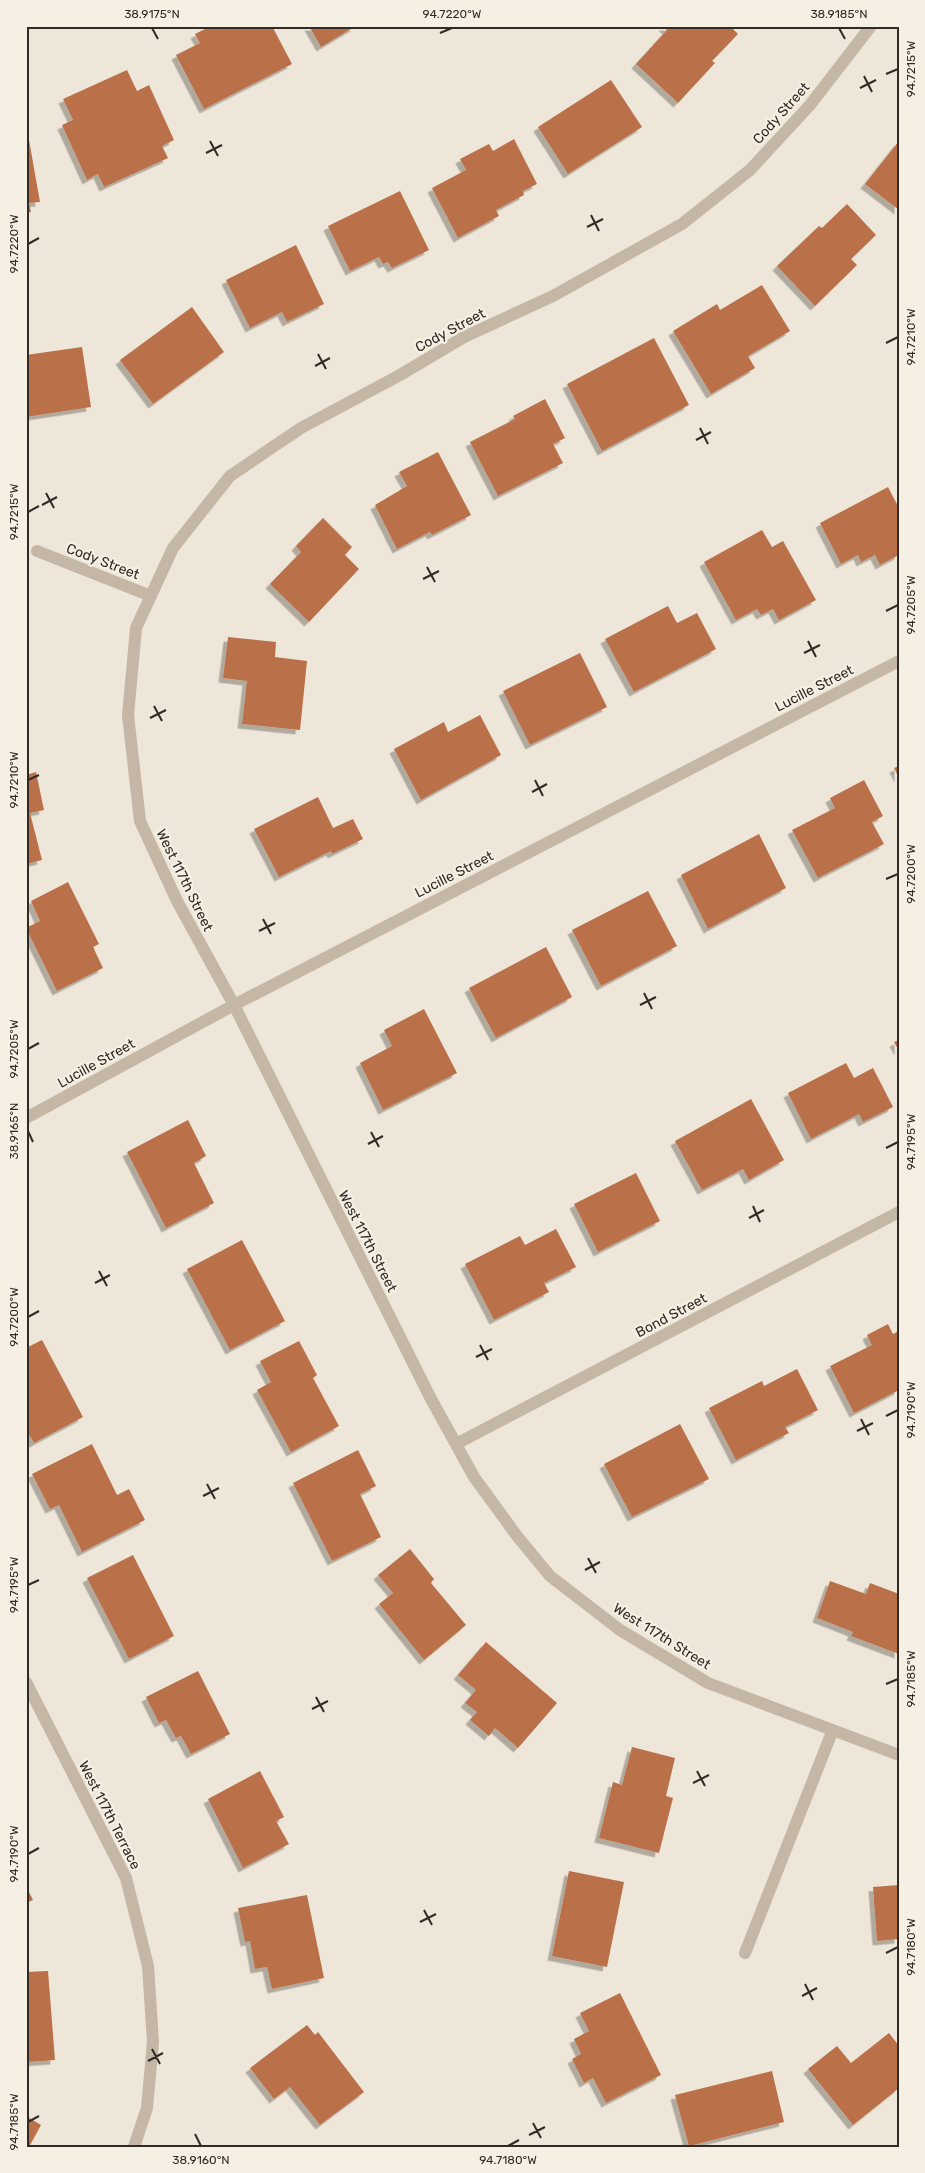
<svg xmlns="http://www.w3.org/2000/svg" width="925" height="2173" font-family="Rubik,sans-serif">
  <defs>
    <filter id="shadow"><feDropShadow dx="-4.5" dy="4.5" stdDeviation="0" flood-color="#0004"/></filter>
  </defs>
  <rect width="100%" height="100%" fill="#eee6d8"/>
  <g fill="#ba704a" filter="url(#shadow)">
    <path d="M211,26H272L292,64L204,109L176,55L200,43L195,34Z"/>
    <path d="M309,26H356L321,47Z"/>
    <path d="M663,26H730L738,34L712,61L715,63L678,103L636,64L667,30Z"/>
    <path d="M127,70L137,91L149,85L174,140L162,146L168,158L104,187L98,174L87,180L62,125L73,120L63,99Z"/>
    <path d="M611,80L642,127L568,174L538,127Z"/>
    <path d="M514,139L537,184L523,191L524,195L496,210L499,216L458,238L432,188L466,170L460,159L489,144L493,151Z"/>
    <path d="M26,140H29L40,202L29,203L31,212L26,213Z"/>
    <path d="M899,141V210L865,184Z"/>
    <path d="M400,191L429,250L392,268L388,262L383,264L379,257L350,271L328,226Z"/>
    <path d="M847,204L876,235L851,259L857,265L815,306L777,266L819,226L822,228Z"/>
    <path d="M296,245L324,304L287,322L282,312L250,328L226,280Z"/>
    <path d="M762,285L790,331L748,356L755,368L711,394L673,331L717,304L720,310Z"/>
    <path d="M192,307L224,352L153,404L120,360Z"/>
    <path d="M654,338L689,405L602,451L567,384Z"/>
    <path d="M82,347L91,407L26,417V355Z"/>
    <path d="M545,399L565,438L553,444L563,463L498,496L470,442L515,419L513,416Z"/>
    <path d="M438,452L471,515L432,535L430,532L397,549L375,505L407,486L399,472Z"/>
    <path d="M888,487L899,508V555L880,565L875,555L861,562L858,555L841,564L820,523Z"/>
    <path d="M323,518L352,547L345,555L359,569L309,622L270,584L301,552L296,546Z"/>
    <path d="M762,530L772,547L783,541L816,600L779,620L773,609L761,615L757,609L736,620L704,562Z"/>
    <path d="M668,606L677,623L697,613L716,649L634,692L605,639Z"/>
    <path d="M228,637L276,642L275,657L307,661L300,730L242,724L247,681L223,678Z"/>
    <path d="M580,653L607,707L530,745L503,691Z"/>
    <path d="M480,715L501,755L421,800L394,749L444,722L448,732Z"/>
    <path d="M899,766V778L894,768Z"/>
    <path d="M36,772L44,810L30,813L42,860L26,864V775Z"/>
    <path d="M864,780L883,816L872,822L884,844L818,878L792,830L835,808L830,798Z"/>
    <path d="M318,797L333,828L353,819L363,839L332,854L331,851L279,877L254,829Z"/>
    <path d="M759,834L786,888L708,929L681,875Z"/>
    <path d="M68,882L99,944L93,947L103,968L57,991L26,928L40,921L31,901Z"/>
    <path d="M648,891L677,946L601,986L572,930Z"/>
    <path d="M546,947L572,997L496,1038L469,988Z"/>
    <path d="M424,1009L457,1073L383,1110L360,1063L392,1046L384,1030Z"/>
    <path d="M899,1040V1051L894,1042Z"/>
    <path d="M846,1063L854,1078L873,1068L893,1107L863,1122L859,1114L811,1139L788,1093Z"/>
    <path d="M751,1099L784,1160L749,1180L743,1169L702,1190L675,1141Z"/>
    <path d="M188,1120L206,1156L194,1163L214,1203L166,1228L127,1152Z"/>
    <path d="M636,1173L660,1221L598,1252L574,1204Z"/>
    <path d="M556,1229L576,1267L544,1283L549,1292L494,1320L465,1264L520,1236L525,1245Z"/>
    <path d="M242,1240L285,1321L230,1350L187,1269Z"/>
    <path d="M888,1324L893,1334L899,1331V1390L854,1413L830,1366L872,1345L867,1335Z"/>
    <path d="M42,1340L83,1417L34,1443L26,1429V1348Z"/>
    <path d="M299,1341L317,1375L313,1378L339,1426L291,1452L257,1390L271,1382L260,1361Z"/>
    <path d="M797,1369L818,1410L785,1427L789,1433L736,1460L709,1408L762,1381L764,1386Z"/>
    <path d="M680,1424L709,1479L632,1517L604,1464Z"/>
    <path d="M92,1444L117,1495L129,1489L145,1520L82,1552L59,1505L50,1509L32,1474Z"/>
    <path d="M358,1450L376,1486L360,1494L381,1537L332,1561L293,1483Z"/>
    <path d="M410,1549L434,1579L431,1583L466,1625L424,1660L379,1604L393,1593L378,1575Z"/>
    <path d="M133,1555L174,1636L129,1659L87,1578Z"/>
    <path d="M830,1581L866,1594L870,1583L899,1594V1654L851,1636L853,1632L817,1618Z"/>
    <path d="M486,1642L557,1703L518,1748L495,1728L489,1736L470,1720L477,1712L465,1703L476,1690L458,1675Z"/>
    <path d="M198,1671L230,1734L191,1754L181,1736L176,1738L166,1720L159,1723L146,1697Z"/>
    <path d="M632,1747L675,1758L666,1796L673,1798L659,1853L599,1838L613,1782L622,1785Z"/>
    <path d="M260,1771L284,1817L276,1821L289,1844L243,1868L208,1799Z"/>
    <path d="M569,1871L624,1882L607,1967L552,1956Z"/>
    <path d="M899,1885V1939L877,1941L873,1887Z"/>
    <path d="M26,1886L33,1900L26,1903Z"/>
    <path d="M307,1895L324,1978L272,1989L267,1967L255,1969L250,1941L245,1942L238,1908Z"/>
    <path d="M48,1971L55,2060L26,2062V1972Z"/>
    <path d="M620,1993L661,2075L606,2103L593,2078L584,2083L572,2059L581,2054L574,2039L589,2031L580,2013Z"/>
    <path d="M307,2025L315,2035L318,2032L364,2092L320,2125L290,2087L274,2099L250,2068Z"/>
    <path d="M889,2033L899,2046V2088L853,2125L808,2069L837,2046L851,2063Z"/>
    <path d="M772,2071L784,2122L689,2146L675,2095Z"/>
    <path d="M26,2116L41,2125L29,2147H26Z"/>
  </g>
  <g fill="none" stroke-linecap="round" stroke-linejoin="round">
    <g stroke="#c4b7a6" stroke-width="12">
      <path d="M871,26L810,105L750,170L682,224L553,296L464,337L400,375L301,428L230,476L173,548L136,628L128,715L140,821L177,901L234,1005L430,1397L474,1477L517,1536L550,1576L620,1630L708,1683L899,1755"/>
      <path d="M37,551L151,596"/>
      <path d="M26,1118L234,1005L899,661"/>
      <path d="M456,1444L899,1212"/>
      <path d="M26,1682L126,1878L148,1966L153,2042L147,2108L134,2147"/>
      <path d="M745,1953L832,1732"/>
    </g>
  </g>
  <path fill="none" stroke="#312a26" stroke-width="2" d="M152,28L158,39M839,28L845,39M440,33L452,28M886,74L898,69M864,76L872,92M860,88L876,80M210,141L218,156M206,153L222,145M591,215L599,231M587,227L603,219M28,244L39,238M886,343L898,337M318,354L326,369M315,366L330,358M700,428L708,444M696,440L711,432M46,493L54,508M42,505L57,497M28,512L39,506M427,567L435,582M423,579L439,571M886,611L898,605M808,641L816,657M804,653L820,645M154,706L162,721M150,718L166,710M28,780L39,775M535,780L543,796M532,792L547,784M886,879L898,874M263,919L271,934M259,931L275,923M644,993L652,1009M640,1005L656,997M28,1049L39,1043M28,1131L33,1142M371,1132L379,1147M368,1144L383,1136M886,1148L898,1142M753,1206L760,1222M749,1218L764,1210M99,1271L107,1286M95,1283L110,1275M28,1317L39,1311M480,1345L488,1360M476,1357L492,1349M886,1416L898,1410M861,1419L869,1435M857,1431L873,1423M207,1484L215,1499M203,1496L219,1488M588,1558L596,1573M585,1570L600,1562M28,1585L39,1580M886,1684L898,1679M316,1697L324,1712M312,1709L328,1701M697,1771L705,1786M693,1783L709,1775M28,1854L39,1848M424,1910L432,1925M420,1922L436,1914M886,1953L898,1947M805,1984L813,2000M802,1996L817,1988M152,2049L160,2064M148,2061L163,2053M28,2122L39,2116M533,2123L541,2138M195,2134L201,2146M529,2135L545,2127M508,2146L519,2140"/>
  <g text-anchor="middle" stroke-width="4.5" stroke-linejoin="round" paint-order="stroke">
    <g font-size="14" fill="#312a26" stroke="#f6f0e4">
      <text transform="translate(781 113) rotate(-48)" y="5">Cody Street</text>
      <text transform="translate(450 330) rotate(-28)" y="5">Cody Street</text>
      <text transform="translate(103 561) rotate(21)" y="5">Cody Street</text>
      <text transform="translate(814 688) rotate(-27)" y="5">Lucille Street</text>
      <text transform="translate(454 874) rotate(-27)" y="5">Lucille Street</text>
      <text transform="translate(185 880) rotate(64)" y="5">West 117th Street</text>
      <text transform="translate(96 1063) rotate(-29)" y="5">Lucille Street</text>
      <text transform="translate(368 1241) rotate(63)" y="5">West 117th Street</text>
      <text transform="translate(671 1315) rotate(-28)" y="5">Bond Street</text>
      <text transform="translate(662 1636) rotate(32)" y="5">West 117th Street</text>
      <text transform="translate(110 1815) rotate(63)" y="5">West 117th Terrace</text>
    </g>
  </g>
  <rect width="925" height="2173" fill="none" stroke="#f6f0e4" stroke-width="55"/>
  <rect x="28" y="28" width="870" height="2118" fill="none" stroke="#312a26" stroke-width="2"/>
  <g font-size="12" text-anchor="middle" fill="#312a26">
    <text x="152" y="18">38.9175°N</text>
    <text x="452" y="18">94.7220°W</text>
    <text x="839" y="18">38.9185°N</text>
    <text transform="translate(911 69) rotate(-90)" y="4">94.7215°W</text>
    <text transform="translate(14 244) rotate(-90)" y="4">94.7220°W</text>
    <text transform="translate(911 337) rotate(-90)" y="4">94.7210°W</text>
    <text transform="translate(14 512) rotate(-90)" y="4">94.7215°W</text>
    <text transform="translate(911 605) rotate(-90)" y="4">94.7205°W</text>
    <text transform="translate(14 780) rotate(-90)" y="4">94.7210°W</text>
    <text transform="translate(911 874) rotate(-90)" y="4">94.7200°W</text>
    <text transform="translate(14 1049) rotate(-90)" y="4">94.7205°W</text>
    <text transform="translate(14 1131) rotate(-90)" y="4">38.9165°N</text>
    <text transform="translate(911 1142) rotate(-90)" y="4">94.7195°W</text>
    <text transform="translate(14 1317) rotate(-90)" y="4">94.7200°W</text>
    <text transform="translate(911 1410) rotate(-90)" y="4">94.7190°W</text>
    <text transform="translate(14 1585) rotate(-90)" y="4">94.7195°W</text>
    <text transform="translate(911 1679) rotate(-90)" y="4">94.7185°W</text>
    <text transform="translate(14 1854) rotate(-90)" y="4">94.7190°W</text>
    <text transform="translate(911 1947) rotate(-90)" y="4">94.7180°W</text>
    <text transform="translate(14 2122) rotate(-90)" y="4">94.7185°W</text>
    <text x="201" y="2164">38.9160°N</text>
    <text x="508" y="2164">94.7180°W</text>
  </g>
</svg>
